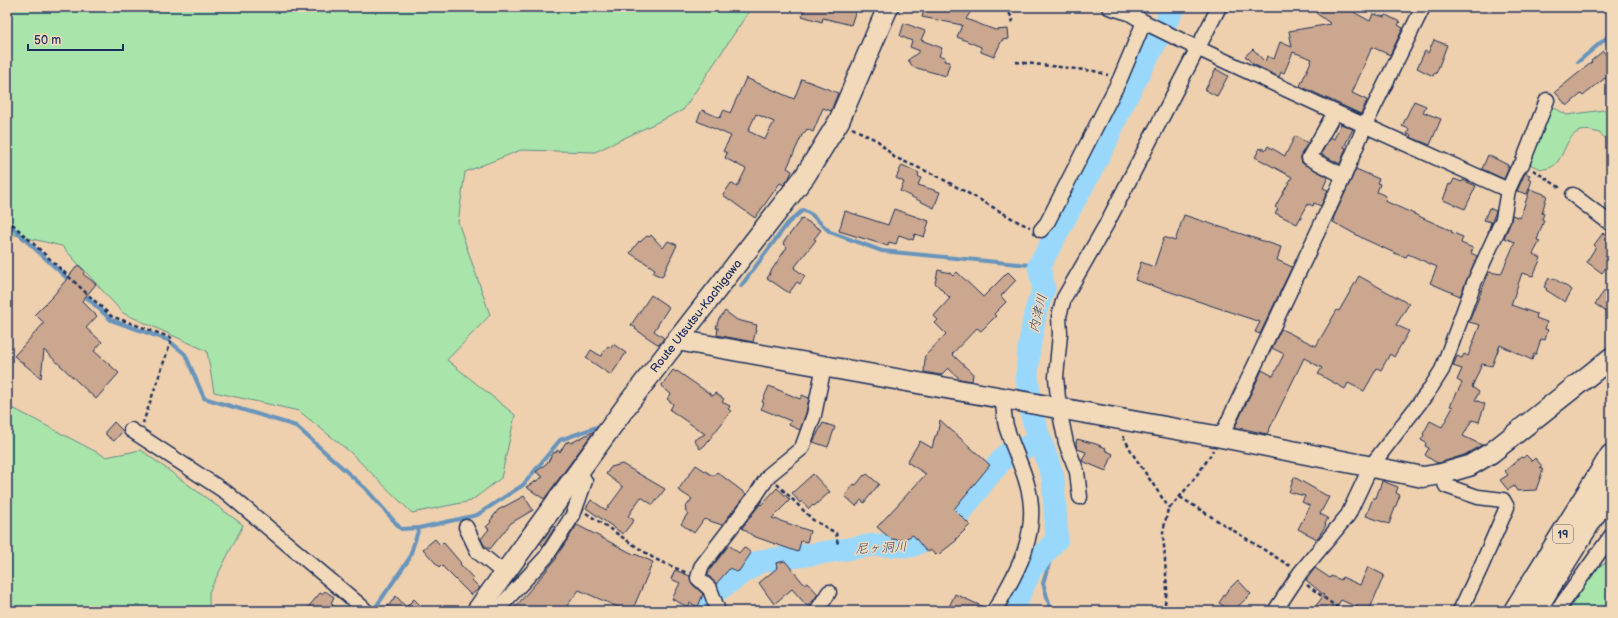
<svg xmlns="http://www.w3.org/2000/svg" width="1618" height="618" font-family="'Balsamiq Sans','Klee One',sans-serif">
  <rect width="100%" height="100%" fill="#eed0ae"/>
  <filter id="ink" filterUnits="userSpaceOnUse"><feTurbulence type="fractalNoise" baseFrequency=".025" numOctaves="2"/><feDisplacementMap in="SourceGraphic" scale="8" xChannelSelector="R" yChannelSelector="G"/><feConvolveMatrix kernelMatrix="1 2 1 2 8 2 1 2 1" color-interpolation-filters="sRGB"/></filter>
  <g filter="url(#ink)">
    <g fill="#a9e5ab" stroke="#628a84">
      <path d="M7,7H752L683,110L595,152L521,150L465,172L458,222L490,315L447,360L515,415L501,478L471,501L412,513L349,451L299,411L214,392L207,351L123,313L62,246L7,233Z"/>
      <path d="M1551,106L1567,115L1611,109V142C1605,140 1602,133 1596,132C1559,121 1570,168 1544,169C1539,169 1532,165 1527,163Z"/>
      <path d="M7,405L106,457L141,450L243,525L209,592V611H7Z"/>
      <path d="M1611,561V611H1568L1593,569Z"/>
    </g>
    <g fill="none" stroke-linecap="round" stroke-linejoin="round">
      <g stroke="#6794bc" stroke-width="4">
        <path d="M1578,62L1611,34"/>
        <path d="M7,223L70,281"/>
        <path d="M741,286L788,223L803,210L812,215L830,232L882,251L1039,266"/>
        <path d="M82,293L111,320L168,340L185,354L204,398L296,426L367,490L401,529L419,528"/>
        <path d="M373,611L409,559L419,528L477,515L523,485L560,440L597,427"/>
        <path d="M1051,611L1043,583L1057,539"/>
      </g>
      <g stroke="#9ad8fb" stroke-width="23">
        <path d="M702,611L709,596L757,563L766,560L780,559L874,545L911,546L926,539L960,513L984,481L1007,454L1040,442"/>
        <path d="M1012,611L1031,569L1057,539L1053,477L1032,416L1027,376L1029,348L1036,310L1044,289L1039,266L1105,144L1120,109L1174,7"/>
      </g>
    </g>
    <g fill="#caa78e" stroke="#1b2f5e" fill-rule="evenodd">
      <path d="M805,7H844L856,10L851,25L823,18L822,22L802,16Z"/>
      <path d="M925,7H965L971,11L966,19L995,30L1008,29L1009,39L1002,40L994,57L981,52V47L957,37L962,25L922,17Z"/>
      <path d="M1321,7H1347L1357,14L1370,21L1373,14L1385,17L1386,15L1400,22L1398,25L1403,28L1390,55L1372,47L1352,93L1367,100L1361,114L1300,86L1312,59L1293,52L1284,73L1281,72L1279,77L1253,64L1245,56L1253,49L1265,62L1267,56L1274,59L1280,42L1292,47L1289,31L1331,24L1316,13Z"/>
      <path d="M904,23L925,31L921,40L942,48L939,56L945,57L944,61L950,62L946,76L913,67L908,60L920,51L910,47L912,41L900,36Z"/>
      <path d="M1434,40L1447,45L1436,74L1434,73L1433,76L1417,68L1425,51L1428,53Z"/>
      <path d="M1603,51L1611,61V85L1605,78L1583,96L1581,94L1567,106L1555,92L1592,62L1591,61Z"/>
      <path d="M1216,69L1228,76L1217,96L1205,90Z"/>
      <path d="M746,78L794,99L802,79L838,93L831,111L823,108L813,132L807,129L804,134L803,133L787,168L792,171L789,178L784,185L780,183L755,218L723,195L731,183L737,187L746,169L725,158L727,153L723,151L731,136L697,121L702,110L720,118L724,110L730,113ZM756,114L774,122L765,139L748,131Z"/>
      <path d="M1414,101L1426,106L1423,112L1441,119L1430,145L1410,137L1411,135L1407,134L1409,129L1402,126Z"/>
      <path d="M1341,124L1353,129L1344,147L1346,148L1340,164L1321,154L1330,137L1334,139Z"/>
      <path d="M1295,136L1308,143L1301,154V159L1302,163L1328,177L1323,188L1328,190L1321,206L1314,203L1313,206L1308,204L1297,224L1275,213L1278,209L1275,207L1292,177L1255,157L1260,148L1262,150V148L1266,150L1268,146L1285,156Z"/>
      <path d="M1488,155L1508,165L1507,167H1509L1504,179L1482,169Z"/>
      <path d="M902,165L919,173L918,176L921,178L918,185L940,192L934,208L900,191L904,182L896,178Z"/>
      <path d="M1356,169L1379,179L1377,183L1380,184L1377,192L1386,196L1385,201L1452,231L1451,232L1463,237L1461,243L1473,248L1471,253L1477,256L1460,296L1430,283L1437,267L1408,254L1406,257L1399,255L1364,239L1333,222L1335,220L1333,219Z"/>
      <path d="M1525,173L1530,175L1528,178L1532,180L1527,194L1517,191Z"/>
      <path d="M1454,179L1462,182L1463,180L1476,186L1465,209L1443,200L1449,184L1451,185Z"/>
      <path d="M1530,189L1547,195L1542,213L1544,214L1542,219L1544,220L1537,240L1540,241L1533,254L1541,258L1533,276L1522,273L1511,305L1537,314L1536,318L1547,322L1545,329L1548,330L1545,340L1541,339L1536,354H1534L1532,360L1500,345L1492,366L1482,364L1472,387L1479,392L1475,400L1485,404L1479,422L1472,420L1463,436L1482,445L1464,455L1439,463L1435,462L1425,455L1429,448L1425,446L1426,443L1421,440L1424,435L1423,434L1430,421L1442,427L1453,407L1450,406L1462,383L1457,380L1462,369L1453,366L1457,356L1462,358L1464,354L1468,356L1480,325L1469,322L1489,272L1501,274L1515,242L1504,238L1511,222L1512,215L1520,218Z"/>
      <path d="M1489,208L1496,211L1488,232L1491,222L1484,220Z"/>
      <path d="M894,209L929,221L924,237L915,234L913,240L899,235L896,244L889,242L888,246L839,231L845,211L888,225Z"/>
      <path d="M1184,215L1281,247L1277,260L1292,267L1260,334L1255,332L1260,322L1135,280L1141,262L1154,267L1164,237L1175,241Z"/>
      <path d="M802,218L821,230L814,239L816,240L794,268L805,276L800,284L797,282L789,293L767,278L770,274H769L787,247L783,243Z"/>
      <path d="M1607,231L1611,232V261L1602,273L1587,262V261L1596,247L1594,245L1603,233L1605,235Z"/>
      <path d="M651,235L663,248L668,241L677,245L662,277L653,273L655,269L630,253L639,241L640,242L647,236L649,237Z"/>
      <path d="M78,265L85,271L83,274L96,284L82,301L97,316L86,328L102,342L94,351L119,373L96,399L44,350L41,378L14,356L44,323L35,314L53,296Z"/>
      <path d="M938,270L950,273L953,276L957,272L983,297L1008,272L1016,280L1001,296L1006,302L994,314L996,316L981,331L977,328L952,354L973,374L972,381L960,379L948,368L941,375L924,372L925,359L924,357L946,334L935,323L938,320L934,316L950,298L935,283Z"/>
      <path d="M1359,276L1409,304L1396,325L1409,331L1394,357L1390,354L1381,370L1377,368L1364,391L1348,383L1345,389L1318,374L1322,368L1304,358L1267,434L1235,427L1262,370L1273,376L1284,354L1272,348L1281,329L1316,346L1337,310L1339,311Z"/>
      <path d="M1549,278L1552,280L1553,278L1572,290L1565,302L1546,290L1547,289L1544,287Z"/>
      <path d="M1605,290L1611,294V315L1595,304Z"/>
      <path d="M651,295L669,307L654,331L664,338L659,345L635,329L636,328L631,325Z"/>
      <path d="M725,311L737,320L757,325L753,342L717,335L718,328H716L719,318H720Z"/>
      <path d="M613,344L626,353L611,375L586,358L591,350L601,356L608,346L611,348Z"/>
      <path d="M673,370L676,372L677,371L713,396L715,393L724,399L722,402L730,406L728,409L731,411L722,423L705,445L700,449L694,440L705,434L670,410L673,404L667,399L671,394L661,386Z"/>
      <path d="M769,386L800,399L802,395L809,398L806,413L800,430L789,425L791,421L761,409L764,403L762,402Z"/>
      <path d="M940,420L990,465L954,509L970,525L956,539L957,540L939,554L938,553L936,555L930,550L929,552L925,550L913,535L902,540L891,539L877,527L926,474L907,462L920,441L932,448L935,436L937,435Z"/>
      <path d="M114,422L123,431L114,441L106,435V431Z"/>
      <path d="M823,423L835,427L828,447L813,442Z"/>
      <path d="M594,431L544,499L526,487L543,477L536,472L547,463L554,452L556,453L557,450L560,452L566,442L567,443L568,441L571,443Z"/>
      <path d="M1077,439L1096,444L1106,448L1105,450L1113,454L1106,471L1082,461L1086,452L1077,449L1076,444Z"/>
      <path d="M1526,455L1532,461L1535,458L1542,466L1540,467L1543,470L1536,490L1517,491L1514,486L1508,490L1500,480L1508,475L1505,471L1521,457L1523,458Z"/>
      <path d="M622,464L665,489L653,505L641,497L628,516L634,520L623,534L586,508L591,500L606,510L623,487L606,474L611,467Z"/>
      <path d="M696,465L713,476L717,472L746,494L722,525L704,519L694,533L681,524L688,513L685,511L686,509L685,508L692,499L678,490Z"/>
      <path d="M813,474L830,492L814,506L813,505L809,509L802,501L800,503L792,493Z"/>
      <path d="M867,474L879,484L864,503L861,500L856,506L845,496L854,484L856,485L864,475L865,476Z"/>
      <path d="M1294,477L1329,497L1320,514L1328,518L1325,524L1326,525L1317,539L1298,529L1310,506L1302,502L1305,496L1289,492Z"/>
      <path d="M1382,481L1398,487L1396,493L1400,495L1389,524L1366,516L1373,498H1376Z"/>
      <path d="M777,488L790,500L772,518L810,531L807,542L801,541L798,552L753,536L742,528L760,504L761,505Z"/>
      <path d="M524,496L533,510L511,523L490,549L484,545L481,539L489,529L486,527L491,522L490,521L498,510Z"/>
      <path d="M577,525L635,555V554L653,562L632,611H627L579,590L563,611H512L557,558L556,557Z"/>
      <path d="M553,526L555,527L543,546L540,543Z"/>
      <path d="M435,539L440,545L443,542L461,563L460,564L473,578L472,580L480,588L471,595L441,565L439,567L423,549Z"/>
      <path d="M729,545L739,553L744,547L751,553L739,571L736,572L730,568L716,584L708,575L709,571Z"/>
      <path d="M785,561L804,584L807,582L818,594L813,601L807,606L792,589L774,604L759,583L777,568L776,563Z"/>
      <path d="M1368,567L1384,575L1369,611H1358L1359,608L1341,600L1334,611H1312L1324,595L1306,580L1315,568L1330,578L1331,576L1341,580L1342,577L1360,585Z"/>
      <path d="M675,570L690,576L692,584L703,594L698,607L690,603L688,607L672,599L680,583L671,579Z"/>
      <path d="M1238,580L1251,594L1233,611H1221L1224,606L1219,603L1227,591Z"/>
      <path d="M325,591L334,597L331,603L333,604L332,605L340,611H305L320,593L322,594Z"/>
      <path d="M955,594L986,608V611H947Z"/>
      <path d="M396,596L406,607L414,599L426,611H384Z"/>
    </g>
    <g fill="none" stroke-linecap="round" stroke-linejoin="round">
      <defs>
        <g id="street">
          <path d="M1109,7L1129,13L1144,22L1197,48L1335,112L1508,190"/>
          <path d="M1335,112L1309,158L1344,176"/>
          <path d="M1573,195L1611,224"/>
          <path d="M1041,230L1047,223L1120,79L1144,22"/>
          <path d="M131,430L227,493L361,606L366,611"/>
          <path d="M1221,437L1344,176L1365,125L1423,7"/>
          <path d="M1441,474L1446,486L1478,497L1503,500L1507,507L1480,569L1460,611"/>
          <path d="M1080,497L1077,472L1066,443L1059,409L1056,377L1060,334L1059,316L1064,298L1106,225L1219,7"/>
          <path d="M466,527L478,552L505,574"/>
          <path d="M496,611L546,557L573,515L585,481L579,471"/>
          <path d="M718,611L710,589L698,578L701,567L756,495L769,475L802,448L814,415L824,366"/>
          <path d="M817,611L829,592"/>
          <path d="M994,611C1018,572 1041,531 1027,484C1022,465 1012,446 1006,426C1004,418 1004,408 1002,399"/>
          <path d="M1275,611L1300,573L1348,515L1371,466L1428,392L1442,370L1474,283L1503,219L1508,190L1517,170L1522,164L1547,100"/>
          <path d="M1557,611L1611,536"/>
        </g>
        <g id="secondary">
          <path d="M677,340L1221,437L1423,477L1441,474L1469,466L1491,453L1611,358"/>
          <path d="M477,611L630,401L805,176L839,121L888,7"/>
        </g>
        <g id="highway">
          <path d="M1515,611L1611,456"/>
          <path d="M1534,611L1611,487"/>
        </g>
      </defs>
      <use href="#street" stroke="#1b2f5e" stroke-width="17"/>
      <use href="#secondary" stroke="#1b2f5e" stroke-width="23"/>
      <use href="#highway" stroke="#1b2f5e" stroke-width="25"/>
      <g stroke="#1b2f5e" stroke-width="2.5" stroke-dasharray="4 3" stroke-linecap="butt">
        <path d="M1006,7L1013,20L1010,24"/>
        <path d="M1016,62L1094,71L1108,75"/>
        <path d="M852,128L878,141L894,157L935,175L984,202L1020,223L1030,227"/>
        <path d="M1533,170L1562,189"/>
        <path d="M7,219L111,316L172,338L143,423"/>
        <path d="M1123,436L1134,456L1169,508"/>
        <path d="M777,484L813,520L836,533L838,545"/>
        <path d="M1180,497L1290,566"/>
        <path d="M586,513L655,559L687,573"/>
        <path d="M1307,585L1342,611"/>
        <path d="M1164,611L1167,589L1163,532L1168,509C1177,502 1208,462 1213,450"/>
      </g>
      <use href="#street" stroke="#f1d9b9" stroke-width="14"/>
      <use href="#secondary" stroke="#f1d9b9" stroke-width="20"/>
      <use href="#highway" stroke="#f1d9b9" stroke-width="22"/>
    </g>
  </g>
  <g text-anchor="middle" stroke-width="3" stroke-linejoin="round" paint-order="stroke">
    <rect fill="#f1d9b9" stroke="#5b6279" stroke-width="1" x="1553" y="525" width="20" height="18" rx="3"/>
    <g font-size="11" font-weight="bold" fill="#1b2f5e">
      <text x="1563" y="538">19</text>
    </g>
    <g font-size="12" fill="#1b2f5e" stroke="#f1d9b9">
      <text transform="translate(696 316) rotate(-52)" y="4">Route Utsutsu-Kachigawa</text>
    </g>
    <g font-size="13" font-style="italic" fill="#2e4876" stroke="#f1d9b9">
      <text transform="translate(1037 313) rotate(-76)" y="5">内津川</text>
      <text transform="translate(881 547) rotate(-3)" y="5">尼ヶ洞川</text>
    </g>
  </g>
  <rect width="1618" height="618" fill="none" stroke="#f1d9b9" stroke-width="24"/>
  <rect x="12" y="12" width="1594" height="594" fill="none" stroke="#1b2f5e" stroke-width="1.5" filter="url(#ink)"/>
  <path d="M28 44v6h95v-6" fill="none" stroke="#1b2f5e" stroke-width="2"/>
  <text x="34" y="44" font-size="12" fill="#1b2f5e" stroke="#f1d9b9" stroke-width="3" paint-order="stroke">50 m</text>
</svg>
